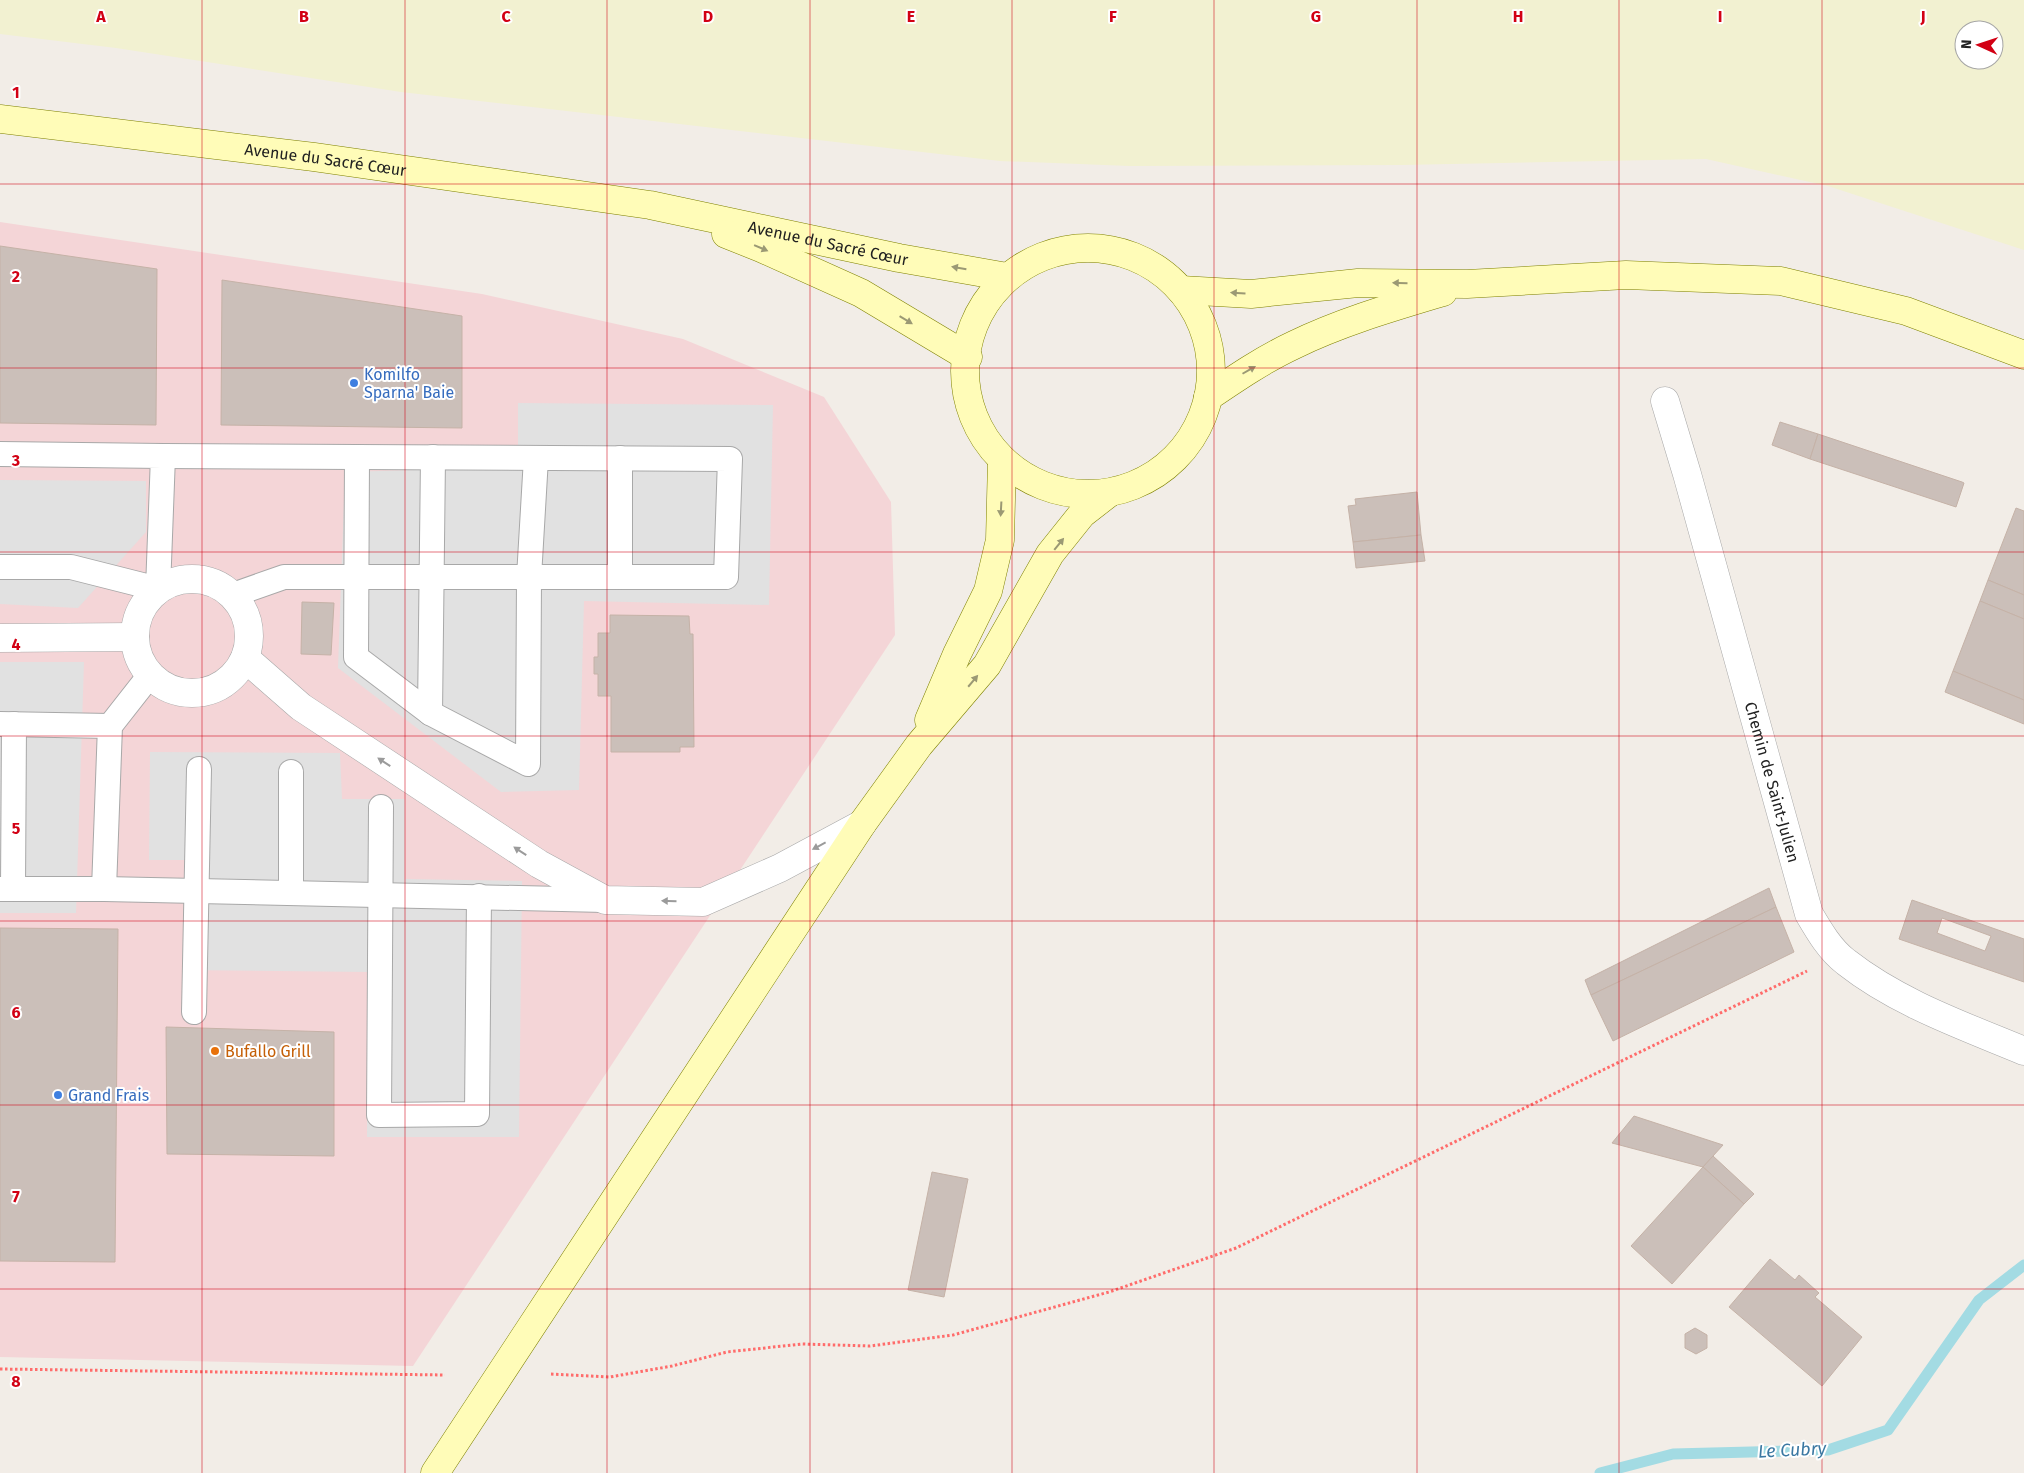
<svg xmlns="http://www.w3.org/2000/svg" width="2024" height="1473" font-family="'Fira Sans',sans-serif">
  <rect width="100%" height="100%" fill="#f2ede7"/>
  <path fill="#f4d5d7" d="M0,222L482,294L683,339L824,397L891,502L895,635L413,1366L0,1357Z"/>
  <path fill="#f2f1d1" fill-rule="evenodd" d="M0,0H2024V250L1828,186L1706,159L1402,165L1130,166L1000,161L401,92L116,48L0,34ZM1964,30H1994V60H1964Z"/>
  <g fill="#e1e1e1">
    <path d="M518,403L773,405L769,605L584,601L579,790L501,792L338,668L345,472L518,467Z"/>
    <path d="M0,480L146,481V532L78,608L0,604Z"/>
    <path d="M0,662H84L76,913H0Z"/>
    <path d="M150,752L340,753L342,799H405V879L522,881L519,1137H367L368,972L182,970L185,860H149Z"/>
  </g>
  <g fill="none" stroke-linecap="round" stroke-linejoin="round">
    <path stroke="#a3dbe3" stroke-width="11" d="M1600,1473L1673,1454L1828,1450L1888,1430L1979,1300L2024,1265"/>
  </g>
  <g fill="#cbbfb9" stroke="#c5b2a7" fill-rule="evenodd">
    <path d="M0,246L157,269L156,425L0,423Z"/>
    <path d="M222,280L462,316V428L221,425Z"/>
    <path d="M1780,422L1818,434L1810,459L1772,445Z"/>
    <path d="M1818,434L1962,482L1964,483L1956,507L1810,459Z"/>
    <path d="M1417,492L1421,535L1353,542L1348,506L1356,505L1355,499Z"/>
    <path d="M2016,508L2024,511V595L1988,580Z"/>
    <path d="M1421,535L1425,561L1356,568L1353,542Z"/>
    <path d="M1988,580L2024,595V619L1980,601Z"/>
    <path d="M1980,601L2024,619V700L1953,671Z"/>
    <path d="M302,602L334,603L331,655L301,654Z"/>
    <path d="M610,615L689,616L690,634H693L694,747H680V752H611V696H598V674H594V657H598V633H610Z"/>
    <path d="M1953,671L2024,700V724L1945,692Z"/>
    <path d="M1769,888L1776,907L1591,995L1585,980Z"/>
    <path d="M1912,900L2024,939V982L1899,939ZM1942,918L1991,936L1985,951L1937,933Z"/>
    <path d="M1776,907L1794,952L1613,1041L1591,995Z"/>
    <path d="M0,928L118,929L115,1262L0,1261Z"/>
    <path d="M166,1027L334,1032V1156L167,1154Z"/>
    <path d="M1634,1116L1723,1145L1703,1167L1612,1143Z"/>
    <path d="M1713,1156L1754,1194L1744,1204L1703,1167Z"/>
    <path d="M1703,1167L1744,1204L1672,1284L1631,1246Z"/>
    <path d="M932,1172L968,1179L944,1297L908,1290Z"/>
    <path d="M1770,1259L1795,1280L1799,1275L1819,1293L1815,1297L1862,1337L1822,1386L1729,1307Z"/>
    <path d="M1695,1328L1707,1335V1348L1696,1354L1685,1348V1334Z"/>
  </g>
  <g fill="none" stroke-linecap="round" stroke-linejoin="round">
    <defs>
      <g id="lane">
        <path d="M0,454L163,456L158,589L71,567H0"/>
        <path d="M163,456L730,459L726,577H284L233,595"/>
        <path d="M357,457L356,657L430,713L528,764L529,577L536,458"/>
        <path d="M620,458V577"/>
        <path d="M430,713L433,457"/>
        <path d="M0,724L110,726"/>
        <path d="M291,772V893"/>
        <path d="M381,807L379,1115L477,1114L479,896"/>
        <path d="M0,889H104L605,900"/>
        <path d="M13,889L14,724"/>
        <path d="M104,889L110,726L150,675"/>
        <path d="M194,1012L199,769"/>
      </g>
      <g id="street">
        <path id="s1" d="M1665,401L1687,474L1809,914C1819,931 1830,950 1846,962C1898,1003 1964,1026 2024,1051"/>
        <circle cx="192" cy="636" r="57"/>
        <path d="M0,638L135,637"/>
        <path d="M245,658L301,707L539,864L605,900L703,902L780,868L862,824"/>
      </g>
      <g id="secondary">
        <path id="s2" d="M0,119L314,157L650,205L899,258L1007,277"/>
        <path d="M726,234L761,248L861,293L968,357"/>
        <circle cx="1088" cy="371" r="123"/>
        <path d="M1181,290L1251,294L1358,283L1467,284L1626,275L1781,281L1906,311L2024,355"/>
        <path d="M1208,397C1236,378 1264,359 1294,345C1341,322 1393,307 1443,292"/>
        <path d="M929,720L957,654L988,591L1000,540L1002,460"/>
        <path d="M435,1473L862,824L919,745L987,665L1050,554L1082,514L1109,493"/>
      </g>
    </defs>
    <use href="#lane" stroke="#a8a8a8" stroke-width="26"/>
    <use href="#street" stroke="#a8a8a8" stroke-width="29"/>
    <use href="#secondary" stroke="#7e8000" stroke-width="29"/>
    <g stroke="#ff6c6b" stroke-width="3" stroke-dasharray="2.5 2.5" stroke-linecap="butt">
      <path d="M0,1369L445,1375"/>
      <path d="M551,1374L610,1377L672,1366L727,1352L802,1344L870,1346L953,1335L1109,1292L1236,1248L1807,971"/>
    </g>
    <use href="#lane" stroke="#fff" stroke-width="24"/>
    <use href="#street" stroke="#fff" stroke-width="28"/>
    <use href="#secondary" stroke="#fffcb8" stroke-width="28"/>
  </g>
  <defs><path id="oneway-solid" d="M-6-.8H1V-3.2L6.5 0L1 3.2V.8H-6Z" transform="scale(1.25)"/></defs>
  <g fill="#9b9974">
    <use href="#oneway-solid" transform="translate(761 248) rotate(23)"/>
    <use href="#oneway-solid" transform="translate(959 268) rotate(-170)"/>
    <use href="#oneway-solid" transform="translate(1400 283) rotate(-179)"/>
    <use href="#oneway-solid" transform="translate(1238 293) rotate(-177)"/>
    <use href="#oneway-solid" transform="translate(906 320) rotate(31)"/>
    <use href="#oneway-solid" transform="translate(1249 370) rotate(-30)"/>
    <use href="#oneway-solid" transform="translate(1001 509) rotate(93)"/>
    <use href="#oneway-solid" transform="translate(1059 544) rotate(-51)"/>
    <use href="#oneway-solid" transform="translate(973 681) rotate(-50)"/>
  </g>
  <g fill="#9b9b9b">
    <use href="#oneway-solid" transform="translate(384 762) rotate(-147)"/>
    <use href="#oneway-solid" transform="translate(819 846) rotate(152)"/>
    <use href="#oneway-solid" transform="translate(520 851) rotate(-147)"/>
    <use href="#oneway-solid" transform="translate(669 901) rotate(-179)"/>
  </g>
  <path fill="none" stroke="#d20014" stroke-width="1" stroke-opacity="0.55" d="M202,0V1473M405,0V1473M607,0V1473M810,0V1473M1012,0V1473M1214,0V1473M1417,0V1473M1619,0V1473M1822,0V1473M0,184H2024M0,368H2024M0,552H2024M0,736H2024M0,921H2024M0,1105H2024M0,1289H2024"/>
  <g fill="#3f7fe0" stroke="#fff" stroke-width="2">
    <circle cx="354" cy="383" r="5"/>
    <circle cx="58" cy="1095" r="5"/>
  </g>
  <circle fill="#e8710a" stroke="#fff" stroke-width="2" cx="215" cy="1051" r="5"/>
  <g text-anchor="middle" stroke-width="4" stroke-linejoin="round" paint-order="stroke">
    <g font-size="16" fill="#212121" stroke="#fff">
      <text dy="6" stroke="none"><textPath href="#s2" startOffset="328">Avenue du Sacré Cœur</textPath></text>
      <text dy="6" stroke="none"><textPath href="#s2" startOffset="838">Avenue du Sacré Cœur</textPath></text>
      <text dy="6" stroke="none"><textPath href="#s1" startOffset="396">Chemin de Saint-Julien</textPath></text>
    </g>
    <g font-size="16" fill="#366cbe" stroke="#fff" text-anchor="start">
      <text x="364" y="380">Komilfo<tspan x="364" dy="18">Sparna' Baie</tspan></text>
      <text x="68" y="1101">Grand Frais</text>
    </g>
    <g font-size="16" fill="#c56008" stroke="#fff" text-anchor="start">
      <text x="225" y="1057">Bufallo Grill</text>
    </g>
    <g font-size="18" font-style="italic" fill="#3b78a2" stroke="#fff">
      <text transform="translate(1792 1450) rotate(-3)" y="6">Le Cubry</text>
    </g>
  </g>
  <g font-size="16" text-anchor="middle" font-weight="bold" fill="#d20014" stroke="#fff" stroke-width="4" stroke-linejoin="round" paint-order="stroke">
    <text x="101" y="22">A</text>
    <text x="304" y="22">B</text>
    <text x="506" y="22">C</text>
    <text x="708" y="22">D</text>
    <text x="911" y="22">E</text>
    <text x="1113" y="22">F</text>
    <text x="1316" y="22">G</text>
    <text x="1518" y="22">H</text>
    <text x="1720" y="22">I</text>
    <text x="1923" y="22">J</text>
    <text x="16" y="98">1</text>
    <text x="16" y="282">2</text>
    <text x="16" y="466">3</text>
    <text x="16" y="650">4</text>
    <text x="16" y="834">5</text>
    <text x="16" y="1018">6</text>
    <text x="16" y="1202">7</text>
    <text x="16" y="1387">8</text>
  </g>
  <g transform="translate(1979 45) rotate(273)"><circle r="24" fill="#ffffff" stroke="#a6a6a6"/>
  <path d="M0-4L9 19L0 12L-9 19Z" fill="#d20014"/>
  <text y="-8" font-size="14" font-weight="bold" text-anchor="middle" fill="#212121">N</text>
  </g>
</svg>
